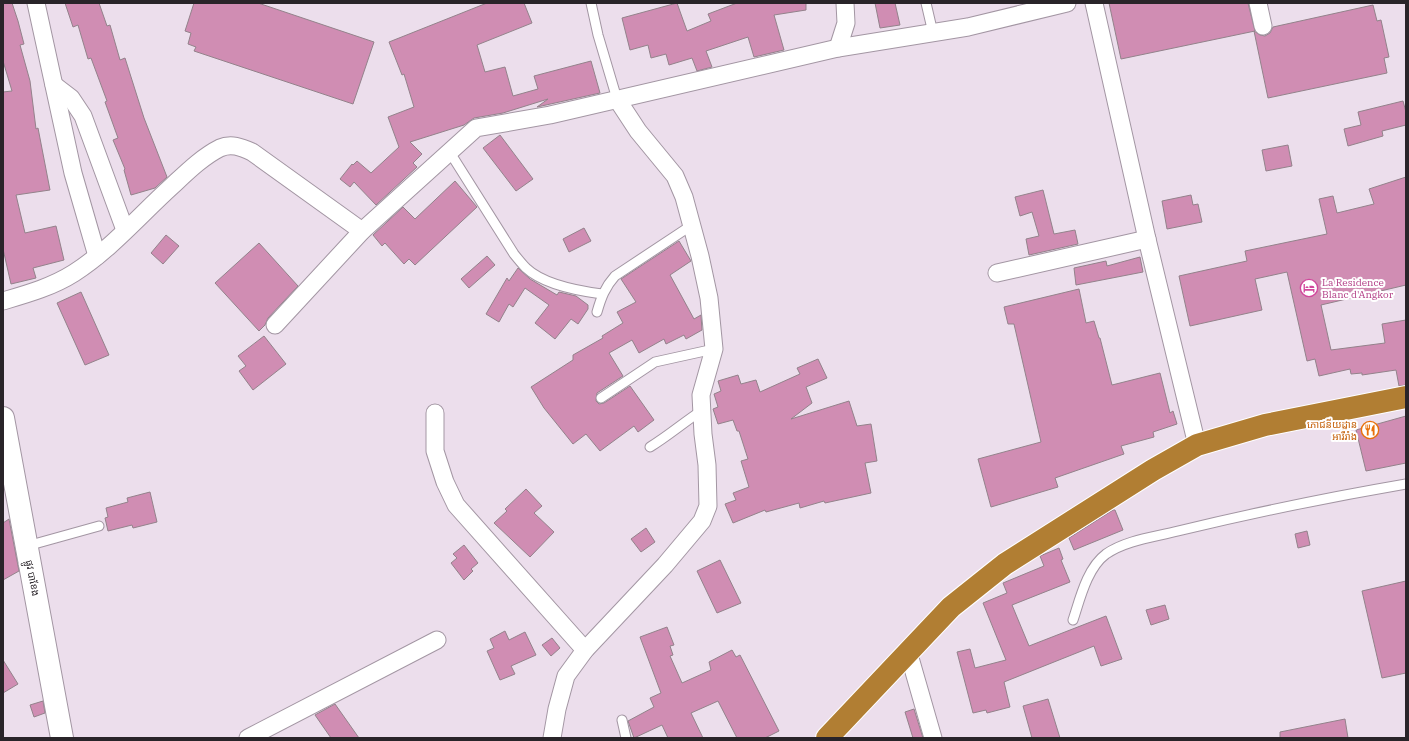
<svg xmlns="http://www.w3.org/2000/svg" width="1409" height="741" font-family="'IBM Plex Serif','Noto Sans Khmer',serif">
  <rect width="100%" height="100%" fill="#ecdeec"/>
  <g fill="#d08db3" stroke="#93828b">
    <path d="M3,3H12L18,21L24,44L20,45L30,81L36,129L38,128L50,190L16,195L25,233L56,226L64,260L33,268L36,278L11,284L3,249V92L12,91L3,61Z"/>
    <path d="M65,3H99L107,26L110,25L120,60L125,58L144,118L167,177L155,188L131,195L124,170L125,169L113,140L118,138L105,102L107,101L91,58L88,59L78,25L73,27Z"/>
    <path d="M194,3H258L374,42L353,104L194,51L196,47L188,44L191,33L185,31Z"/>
    <path d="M487,3H524L532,23L477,45L485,72L505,67L513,96L538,89L534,76L591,61L600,93L537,107L548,99L503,113L474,118L464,125L410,142L422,154L413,163L417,167L376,205L354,182L350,187L340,179L352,164L353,165L357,161L371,173L399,147L388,117L414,107L404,74L402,75L389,42Z"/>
    <path d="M677,3L687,31L711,21L708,14L737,3H806V10L774,15L784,50L754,57L748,37L706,51L712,67L697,71L692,58L669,65L666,54L651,58L648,45L630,50L622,18Z"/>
    <path d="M875,3H895L900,25L880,28Z"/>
    <path d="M1109,3H1248L1255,31L1121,59Z"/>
    <path d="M1373,5L1377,21L1381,20L1389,57L1384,58L1387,73L1268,98L1254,31L1260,35L1265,36L1270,33L1273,27Z"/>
    <path d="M1403,101L1406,112V125L1382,131L1383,136L1348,146L1344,129L1361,125L1358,112Z"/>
    <path d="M500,135L533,179L516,191L483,148Z"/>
    <path d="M1288,145L1292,166L1266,171L1262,150Z"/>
    <path d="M1406,177V285L1321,305L1331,350L1385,343L1382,324L1406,320V385L1399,386L1396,370L1362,375V373L1351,374L1350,369L1319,376L1315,359L1307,361L1287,272L1255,279L1262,310L1190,326L1179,276L1247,261L1245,251L1327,234L1319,199L1333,196L1337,213L1374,204L1369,189Z"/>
    <path d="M455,181L477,207L415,265L409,259L404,264L385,243L382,246L373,235L403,207L415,219Z"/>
    <path d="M1043,190L1054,234L1075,230L1078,244L1029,255L1026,239L1039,236L1032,212L1020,216L1015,197Z"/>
    <path d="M1191,195L1193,205L1198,204L1202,222L1167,229L1162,201Z"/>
    <path d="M584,228L591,241L569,252L563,239Z"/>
    <path d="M166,235L179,246L163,264L151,253Z"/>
    <path d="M679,241L691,261L670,275L694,319L701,315L702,330L686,339L684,335L666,344L664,339L639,353L632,340L609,353L623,376L597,393L596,401L599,404L604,403L630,386L654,420L638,432L634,426L600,451L586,434L573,444L544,408L531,387L573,360V355L603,338L602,336L623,323L617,312L636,302L621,279Z"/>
    <path d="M259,243L298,286L268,318L265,325L259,331L215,283Z"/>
    <path d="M487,256L495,265L469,288L461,279Z"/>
    <path d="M1140,257L1143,272L1076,285L1074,268L1106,261L1107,266Z"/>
    <path d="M518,268L530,279L557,295L559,292L576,296L588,305V309L578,324L571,319L555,339L535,323L549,305L525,288L513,307L509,304L499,322L486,314L507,278L509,281Z"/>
    <path d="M1079,289L1086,323L1094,321L1099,338H1100L1112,385L1160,373L1170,413L1173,411L1177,424L1153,432L1154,437L1121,446L1124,454L1055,478L1058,487L991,507L978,459L1041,442L1014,324H1008L1004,307Z"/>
    <path d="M81,292L109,355L85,365L57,303Z"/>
    <path d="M264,336L286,364L253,390L239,371L246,366L238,356Z"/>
    <path d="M818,359L827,378L806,387L812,403L791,419L849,401L857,426L871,424L877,461L865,463L871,493L825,503L824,501L800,508L799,503L766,512L765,510L733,523L725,504L736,500L733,493L749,487L741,461L748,459L739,431H737L733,420L718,424L713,409L718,407L714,394L721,391L718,381L738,375L741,384L756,380L760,392L800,374L797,368Z"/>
    <path d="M1406,416V463L1366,471L1356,430Z"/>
    <path d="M526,489L542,506L534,513L554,532L530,557L494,523L507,511L505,509Z"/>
    <path d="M150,492L157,522L133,528L132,525L108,531L105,518L108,517L106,508L128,502L127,498Z"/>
    <path d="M1113,510H1115L1123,530L1074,550L1069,538Z"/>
    <path d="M9,519L19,571L3,580V523Z"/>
    <path d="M646,528L655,542L641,552L631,539Z"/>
    <path d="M1307,531L1310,545L1298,548L1295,534Z"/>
    <path d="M464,545L478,563L471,569L473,571L464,580L451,563L457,558L453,554Z"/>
    <path d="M1059,548L1063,559L1061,560L1070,582L1012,605L1029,646L1106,616L1122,659L1101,666L1094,646L1004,682L1010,707L987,713L986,710L973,713L957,652L970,649L975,668L1006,660L983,603L1007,593L1003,583L1044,566L1040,556Z"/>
    <path d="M720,560L741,603L717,613L697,571Z"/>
    <path d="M1406,581V673L1382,678L1362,591Z"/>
    <path d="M1165,605L1169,619L1151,625L1146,610Z"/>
    <path d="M667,627L674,645L670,646L673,655L670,656L682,683L711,670L709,662L732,650L736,657L740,655L779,731L765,738H737L718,701L691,713L703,738H668L662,725L634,738L628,721L654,707L650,698L661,693L640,637Z"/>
    <path d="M505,631L509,640L525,632L536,655L511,666L515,674L500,680L487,651L494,648L490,639Z"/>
    <path d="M552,638L560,648L551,656L542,645Z"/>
    <path d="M3,660L18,684L3,693Z"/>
    <path d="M1048,699L1060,738H1032L1023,706Z"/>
    <path d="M43,701L45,713L34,717L30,705Z"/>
    <path d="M335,704L359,738H331L315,715Z"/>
    <path d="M914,709L923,738H913L905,712Z"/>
    <path d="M1345,719L1348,738H1280V732Z"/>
  </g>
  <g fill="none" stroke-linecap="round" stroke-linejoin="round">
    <defs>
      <g id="lane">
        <path d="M591,3L598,35L617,99"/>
        <path d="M926,3L933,33"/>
        <path d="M449,151L514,254C518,259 522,264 526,268C544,285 579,291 602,294"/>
        <path d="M597,312C601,298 605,287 615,276L692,225"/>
        <path d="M601,398L655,362L714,349"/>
        <path d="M650,447C668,436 683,423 701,411"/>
        <path d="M27,546L99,526"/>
        <path d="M1073,620C1080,599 1087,568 1106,554C1126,540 1155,537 1178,531C1253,513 1330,497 1406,484"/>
        <path d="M622,720L626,738"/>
      </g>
      <g id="street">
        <path d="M36,3L73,173L97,256"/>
        <path d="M1094,3L1147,239L1197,445"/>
        <path d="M1258,3L1263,26"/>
        <path d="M838,48L846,23L845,3"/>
        <path d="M54,85L71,98L83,116L125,230"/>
        <path d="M997,273L1147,239"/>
        <path d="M3,301C27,294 52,287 74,273C110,250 140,215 172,186C186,173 202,157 220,148C231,143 241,147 252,152L362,231"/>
        <path d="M275,325L362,231L476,128L550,115L838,48L968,27L1067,3"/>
        <path d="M435,413V451L445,482L456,505L585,650"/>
        <path d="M908,651L933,738"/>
        <path d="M248,738L437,640"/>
        <path d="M552,738L557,709L566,676L585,650L665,565L702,521L708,506L707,465L703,434L701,395L714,349L709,298L700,256L684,197L675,176L638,131L617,99"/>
      </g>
      <path id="secondary" d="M3,418L62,738"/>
      <path id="highway" d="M827,738L951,607L1005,564L1153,470L1197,445L1265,425L1406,397"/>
    </defs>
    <use href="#lane" stroke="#a396a3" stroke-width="11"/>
    <use href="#street" stroke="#a396a3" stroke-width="19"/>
    <use href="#secondary" stroke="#a396a3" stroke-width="24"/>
    <use href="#highway" stroke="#fff" stroke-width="24"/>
    <use href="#lane" stroke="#fff" stroke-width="9"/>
    <use href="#street" stroke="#fff" stroke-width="17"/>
    <use href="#secondary" stroke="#fff" stroke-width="22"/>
    <use href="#highway" stroke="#b17e33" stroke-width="22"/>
  </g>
  <defs>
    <symbol id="hotel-ring" viewBox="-11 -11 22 22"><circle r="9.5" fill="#fff" stroke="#d1479c" stroke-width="1.5"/><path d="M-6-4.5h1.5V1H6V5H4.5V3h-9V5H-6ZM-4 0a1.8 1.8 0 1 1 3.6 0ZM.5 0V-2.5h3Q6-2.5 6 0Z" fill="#d1479c"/></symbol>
    <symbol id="restaurant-ring" viewBox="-11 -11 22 22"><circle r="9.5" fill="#fff" stroke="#e8710a" stroke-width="1.5"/><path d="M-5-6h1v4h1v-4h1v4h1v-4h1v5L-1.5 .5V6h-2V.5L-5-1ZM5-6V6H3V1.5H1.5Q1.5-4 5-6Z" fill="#e8710a"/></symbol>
  </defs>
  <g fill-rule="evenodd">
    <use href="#hotel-ring" x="1299" y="278" width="20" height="20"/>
    <use href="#restaurant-ring" x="1360" y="420" width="20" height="20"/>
  </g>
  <g text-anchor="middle" stroke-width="4" stroke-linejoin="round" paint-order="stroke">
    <g font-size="10" fill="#b23c85" stroke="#fff" text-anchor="start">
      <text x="1322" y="286">La Residence<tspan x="1322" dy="12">Blanc d'Angkor</tspan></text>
    </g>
    <g font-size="10" fill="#c56008" stroke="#fff" text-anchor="end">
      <text x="1357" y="428">ភោជនីយដ្ឋាន<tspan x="1357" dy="12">អារីរាំង</tspan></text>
    </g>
    <g font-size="10" fill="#292429" stroke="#fff">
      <text transform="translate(33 578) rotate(79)" y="4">ផ្លូវ បាខែង</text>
    </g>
  </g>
  <rect width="1409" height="741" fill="none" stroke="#292429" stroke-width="8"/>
</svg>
